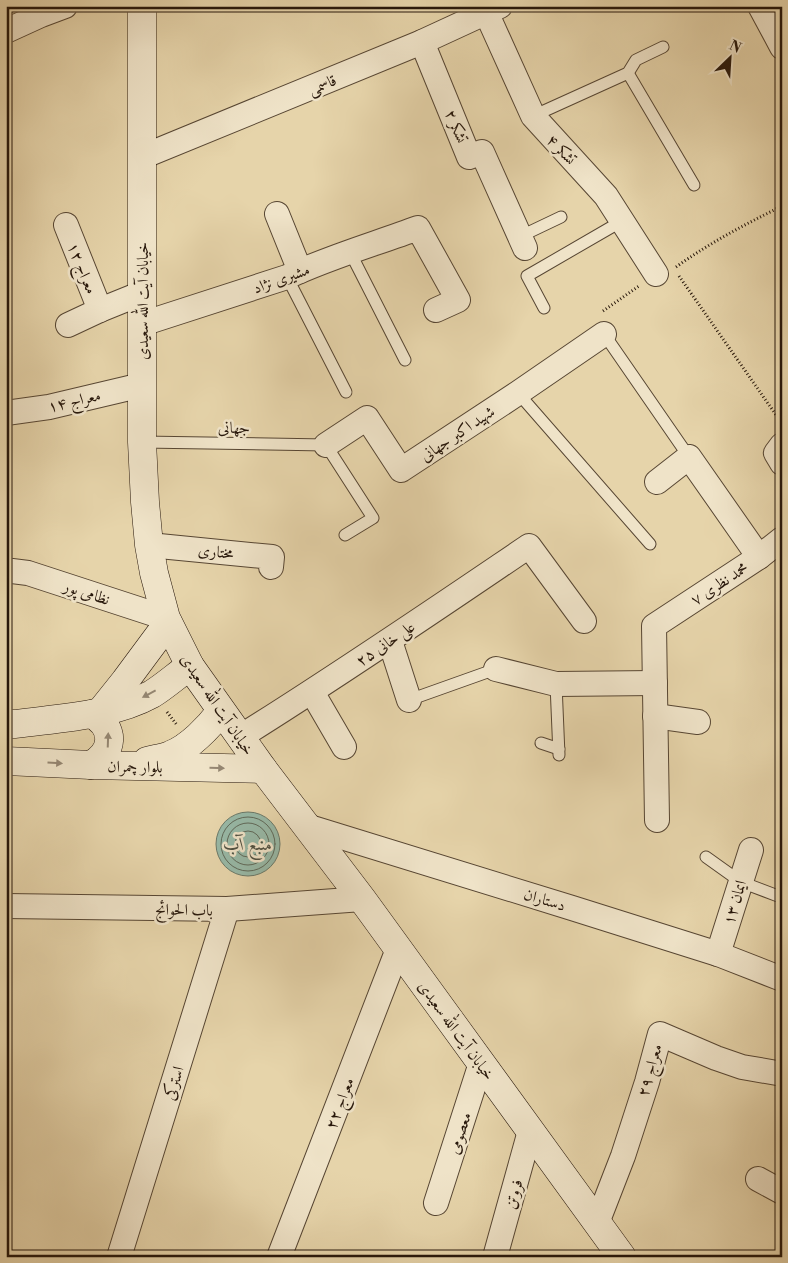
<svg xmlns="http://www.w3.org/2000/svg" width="788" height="1263" font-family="'Libre Bodoni',Amiri,serif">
  <rect width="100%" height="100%" fill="#e6d4aa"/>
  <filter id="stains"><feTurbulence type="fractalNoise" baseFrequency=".004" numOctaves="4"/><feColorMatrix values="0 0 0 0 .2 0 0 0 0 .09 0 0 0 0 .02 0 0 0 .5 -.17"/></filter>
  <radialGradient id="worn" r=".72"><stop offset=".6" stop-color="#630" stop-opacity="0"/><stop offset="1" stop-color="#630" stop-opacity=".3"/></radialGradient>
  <circle fill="#97b8a6" stroke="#6a7868" cx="248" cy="844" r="32"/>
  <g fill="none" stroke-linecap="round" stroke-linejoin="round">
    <g stroke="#5f6858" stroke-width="1">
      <circle cx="248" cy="844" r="27"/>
      <circle cx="248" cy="844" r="21"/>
      <circle cx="248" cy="844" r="13"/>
    </g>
    <defs>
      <g id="lane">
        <path d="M628,73L694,185"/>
        <path d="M533,116L628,73L636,60L663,47"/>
        <path d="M519,237L561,217"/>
        <path d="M350,252L405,360"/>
        <path d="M287,277L346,392"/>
        <path d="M544,308L527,276L622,221"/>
        <path d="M604,334L689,457"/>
        <path d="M518,393L650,544"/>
        <path d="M142,442L326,445L373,518L345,535"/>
        <path d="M556,684L559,755"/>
        <path d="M409,700L496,669"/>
        <path d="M541,743L559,749"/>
        <path d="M706,857L741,882L778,896"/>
      </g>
      <g id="street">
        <path d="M760,6L782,47"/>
        <path d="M486,12L533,116L606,196L656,274"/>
        <path d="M6,31L41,15L65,6"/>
        <path d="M422,42L469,157L482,152L525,248"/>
        <path d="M142,157L422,42L500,6"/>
        <path d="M277,214L300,271"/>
        <path d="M66,225L100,310"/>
        <path d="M142,324L287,277C329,257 375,244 418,228L458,300L436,310"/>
        <path d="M68,325L100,310L142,293"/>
        <path d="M6,413L49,407L142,385"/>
        <path d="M326,445L367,418L401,470L518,393L604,334"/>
        <path d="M782,445L776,453L782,463"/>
        <path d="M657,482L689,457L759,557"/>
        <path d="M149,545L272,557L271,567"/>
        <path d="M6,571H12L28,573L166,618"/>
        <path d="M390,641L409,700"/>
        <path d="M496,669L556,684L655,683"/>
        <path d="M312,692L344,747"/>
        <path d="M655,716L698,722"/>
        <path d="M240,737C338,676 433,611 529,546L584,621"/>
        <path d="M657,820L654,626L759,557L782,539"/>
        <path d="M306,826L572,908L718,954L782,979"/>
        <path d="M6,906L227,909L362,899"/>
        <path d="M718,954L751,850"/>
        <path d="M758,1179L782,1192"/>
        <path d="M436,1203L481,1063"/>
        <path d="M597,1223L623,1156L647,1082L660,1034L716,1058L742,1067L777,1073"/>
        <path d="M119,1257L227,909"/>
        <path d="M279,1257L398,949"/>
        <path d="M495,1257L530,1131"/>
      </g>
      <g id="secondary">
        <path d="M142,6V442L145,502L149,545L154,573L166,618L190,666L263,769L362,899L622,1257"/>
        <path d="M101,711L125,681L168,623"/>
        <path d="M6,724H16C60,718 112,716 152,694C165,686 177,675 190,666"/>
        <path d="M6,761L91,765L263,769"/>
        <path d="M147,761C154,759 163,758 170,755C189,748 209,727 221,711"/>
        <path d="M91,765C114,752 116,728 92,714"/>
      </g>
    </defs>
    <use href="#lane" stroke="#574633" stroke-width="13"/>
    <use href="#street" stroke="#574633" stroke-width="26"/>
    <use href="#secondary" stroke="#27170b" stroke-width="29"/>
    <g stroke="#27170b" stroke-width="3" stroke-dasharray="1 2.5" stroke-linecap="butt">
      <path d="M676,267C711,242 744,225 782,206"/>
      <path d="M679,276L781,422"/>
      <path d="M603,311L639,286"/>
      <path d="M167,712L177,725"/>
    </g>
    <use href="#lane" stroke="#efe3c8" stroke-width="11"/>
    <use href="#street" stroke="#efe3c8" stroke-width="24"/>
    <use href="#secondary" stroke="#efe3c8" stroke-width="28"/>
  </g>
  <defs><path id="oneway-solid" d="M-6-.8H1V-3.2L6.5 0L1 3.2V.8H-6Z" transform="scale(1.25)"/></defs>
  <g fill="#958773">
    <use href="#oneway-solid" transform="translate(149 694) rotate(152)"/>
    <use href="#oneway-solid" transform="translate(108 740) rotate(-88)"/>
    <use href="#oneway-solid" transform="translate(55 763) rotate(3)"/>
    <use href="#oneway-solid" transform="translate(217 768) rotate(1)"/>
  </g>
  <g text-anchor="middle" stroke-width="5" stroke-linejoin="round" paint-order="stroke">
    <g font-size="16" fill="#27170b" stroke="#efe3c8">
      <text transform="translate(322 84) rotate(-22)" y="6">قاسمی</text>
      <text transform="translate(457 126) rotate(68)" y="6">تشکر ۲</text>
      <text transform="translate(562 149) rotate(47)" y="6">تشکر ۴</text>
      <text transform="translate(83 268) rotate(68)" y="6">معراج ۱۲</text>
      <text transform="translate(281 278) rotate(-20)" y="6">مشیری نژاد</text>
      <text transform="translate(142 301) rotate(-90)" y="6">خیابان آیت الله سعیدی</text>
      <text transform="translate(74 400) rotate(-13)" y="6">معراج ۱۴</text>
      <text transform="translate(234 427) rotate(1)" y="6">جهانی</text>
      <text transform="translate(457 433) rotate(-34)" y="6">شهید اکبر جهانی</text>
      <text transform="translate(216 551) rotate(6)" y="6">مختاری</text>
      <text transform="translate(719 583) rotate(-33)" y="6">محمد نظری ۷</text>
      <text transform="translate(87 592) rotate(18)" y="6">نظامی پور</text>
      <text transform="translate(385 643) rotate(-34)" y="6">علی خانی ۲۵</text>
      <text transform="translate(218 704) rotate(56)" y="6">خیابان آیت الله سعیدی</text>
      <text transform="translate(135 766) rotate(1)" y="6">بلوار چمران</text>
      <text transform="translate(545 899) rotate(17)" y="6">دستاران</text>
      <text transform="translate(734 902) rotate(-73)" y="6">ایمان ۱۳</text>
      <text transform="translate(184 909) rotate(1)" y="6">باب الحوائج</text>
      <text transform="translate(457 1030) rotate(54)" y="6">خیابان آیت الله سعیدی</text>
      <text transform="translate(649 1070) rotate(-74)" y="6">معراج ۲۹</text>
      <text transform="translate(173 1083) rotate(-73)" y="6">استرکی</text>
      <text transform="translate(339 1103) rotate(-69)" y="6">معراج ۲۲</text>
      <text transform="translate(459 1133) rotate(-72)" y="6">معصومی</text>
      <text transform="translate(513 1194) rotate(-74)" y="6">فروتن</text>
    </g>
    <g font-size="18" font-style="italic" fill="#4e4f41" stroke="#efe3c8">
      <text x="248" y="850">منبع آب</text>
    </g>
  </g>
  <rect width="788" height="1263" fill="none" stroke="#e6d4aa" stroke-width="25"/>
  <rect x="8" y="8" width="773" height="1248" fill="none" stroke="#27170b" stroke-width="2.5"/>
  <rect x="12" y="12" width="763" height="1238" fill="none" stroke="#27170b"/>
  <g transform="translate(730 58) rotate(25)" stroke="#efe3c8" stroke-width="4" paint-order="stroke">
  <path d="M0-4L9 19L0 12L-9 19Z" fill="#27170b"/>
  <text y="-8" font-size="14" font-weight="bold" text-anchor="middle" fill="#27170b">N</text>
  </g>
  <rect width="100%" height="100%" filter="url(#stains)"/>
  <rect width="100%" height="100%" fill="url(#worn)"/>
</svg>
